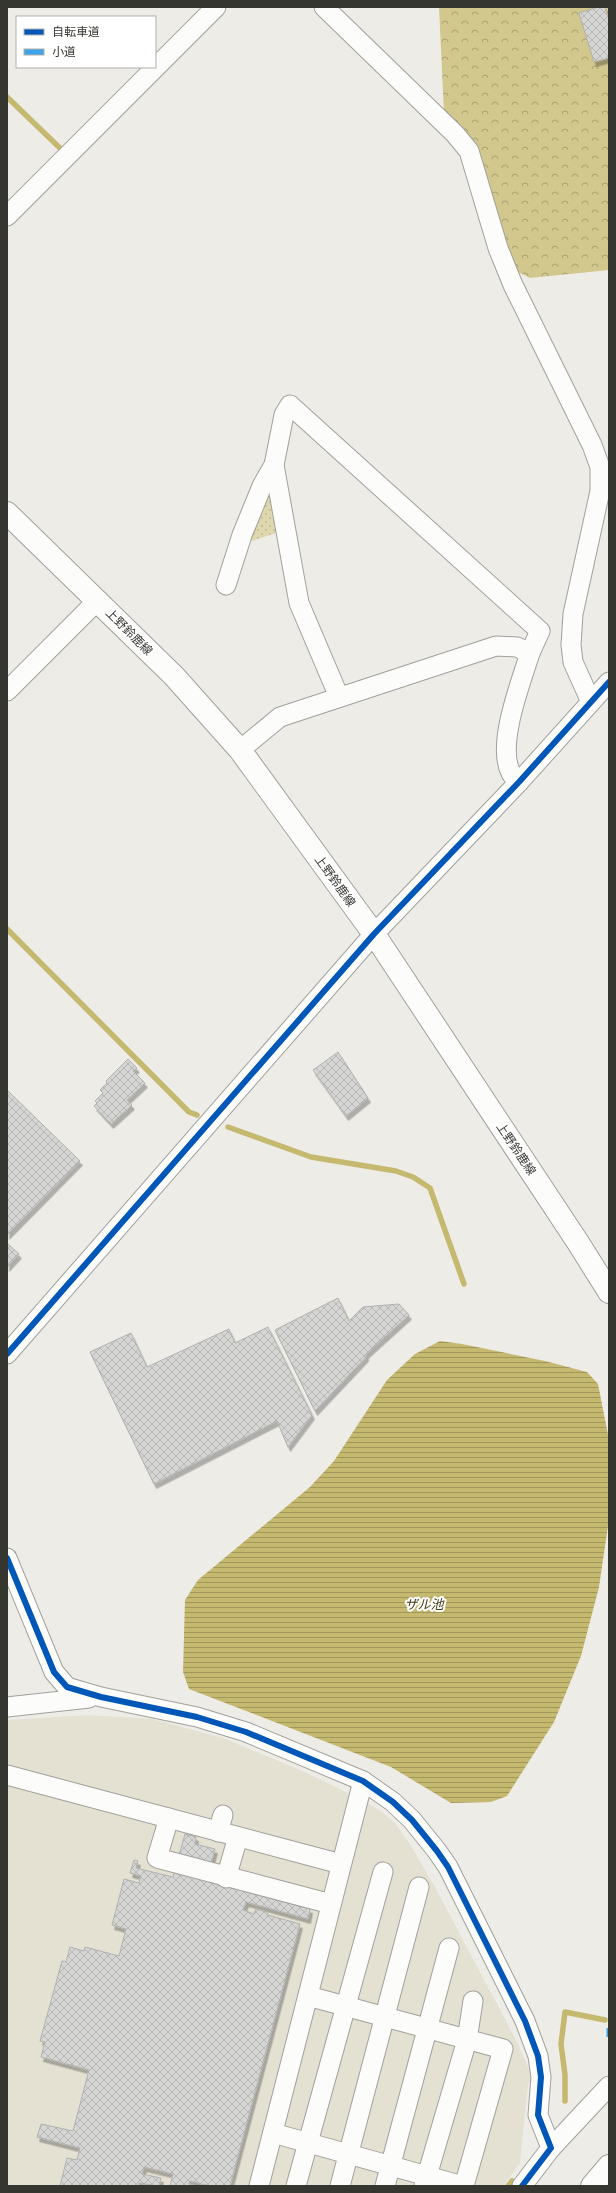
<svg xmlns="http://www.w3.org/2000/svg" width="616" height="2193" font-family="'PT Sans Narrow','Noto Sans JP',sans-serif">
  <defs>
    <pattern id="forest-crowns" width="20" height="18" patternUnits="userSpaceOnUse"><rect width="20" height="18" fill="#d2c78d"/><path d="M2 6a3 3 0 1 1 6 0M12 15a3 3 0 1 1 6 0" fill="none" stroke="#aba274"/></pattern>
    <pattern id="park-dots" width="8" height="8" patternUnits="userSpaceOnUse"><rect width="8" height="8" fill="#dfd8ae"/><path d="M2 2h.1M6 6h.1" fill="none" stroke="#c0ba96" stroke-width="1.8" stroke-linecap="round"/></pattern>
    <pattern id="water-rules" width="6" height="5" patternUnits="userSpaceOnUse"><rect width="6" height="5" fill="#c5b86f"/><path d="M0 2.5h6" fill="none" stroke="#a1965c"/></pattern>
    <pattern id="building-cross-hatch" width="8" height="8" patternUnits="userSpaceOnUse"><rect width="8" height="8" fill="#d5d5d4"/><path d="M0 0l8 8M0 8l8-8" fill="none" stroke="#b7b7b6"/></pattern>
    <filter id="shadow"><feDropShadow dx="2.5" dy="4.5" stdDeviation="0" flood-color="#0004"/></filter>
  </defs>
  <rect width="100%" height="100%" fill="#eeece6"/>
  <path fill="#e4e1d3" d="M88,1715L152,1719L223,1738L305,1772L366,1802L381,1811L395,1823L411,1846L435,1887L517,2042L532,2076L533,2081L528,2084L520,2163L503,2186H7V1720Z"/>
  <path fill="url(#forest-crowns)" d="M439,7H609V270L530,278L512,269L444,113Z"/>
  <path fill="url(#park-dots)" d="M272,496L279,532L246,543L262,497Z"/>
  <path fill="url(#water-rules)" d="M440,1341L462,1344L545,1361L587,1372L598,1384L609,1440L608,1526L599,1587L581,1656L554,1722L507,1796L491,1802L451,1803L391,1767L189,1689L183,1672L185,1600L198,1580L310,1487L334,1461L387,1380L415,1354Z"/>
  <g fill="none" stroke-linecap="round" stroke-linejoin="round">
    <g stroke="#c5b86f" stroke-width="5.5">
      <path d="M7,97L63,151"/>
      <path d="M7,929L189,1112L197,1115"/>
      <path d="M228,1127L311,1157L396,1171L413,1177L430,1188L464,1284"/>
      <path d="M565,2101V2075L561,2044L565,2012L605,2020"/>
      <path d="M508,2186L512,2181"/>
    </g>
  </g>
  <g fill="url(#building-cross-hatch)" stroke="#b0b0af" filter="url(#shadow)">
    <path d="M599,7H605L609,21V58L594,62L579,13Z"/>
    <path d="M338,1052L368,1098L346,1116L313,1070Z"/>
    <path d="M128,1059L137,1068L133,1071L145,1083L127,1100L132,1105L111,1124L94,1106L97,1103L95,1101L103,1093L100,1090L107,1083L106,1081Z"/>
    <path d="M7,1090L80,1161L7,1235Z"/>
    <path d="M7,1243L19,1254L7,1267Z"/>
    <path d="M338,1298L349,1321L363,1307L399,1304L409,1315L366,1354V1357L315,1411L275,1330Z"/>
    <path d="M268,1327L312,1415L288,1447L277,1421L154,1484L90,1352L131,1333L147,1367L229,1329L235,1343Z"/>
    <path d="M185,1834L196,1837L195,1844L215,1849L206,1881L310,1909L308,1919L246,1902L243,1910L254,1914L256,1909L267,1912L268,1915L300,1924L230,2186H210L190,2181L189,2184L196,2186H170L173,2174L144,2167L142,2174L161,2178L159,2186L139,2183V2186H60L67,2158L77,2160L80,2148L37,2137L41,2124L73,2131L89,2070L41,2057L45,2042L40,2041L62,1961L66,1962L70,1947L84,1951L85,1947L119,1956L126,1929L112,1925L124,1879L139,1883L141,1876L130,1873L134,1860L138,1861L136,1868L173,1877Z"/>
  </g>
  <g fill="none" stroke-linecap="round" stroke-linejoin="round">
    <defs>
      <g id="minor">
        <path d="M324,7L455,134L469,151L498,248L513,285L592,445L600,467V491L573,614L571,645L573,662L591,702"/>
        <path d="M7,216L216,7"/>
        <path d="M274,465L299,603L339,697"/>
        <path d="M226,585L242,535L262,486L274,465L284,415L290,405L540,631L530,653L517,647L496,646L280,717L240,750"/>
        <path d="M7,691L98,600"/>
        <path d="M519,782C516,779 512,776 511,773C496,745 521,682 530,653"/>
        <path d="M7,1354L374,934L519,782L609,682"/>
        <path d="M7,1558L54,1672L67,1687L101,1697L197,1717L246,1732L363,1781L393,1802L412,1820L437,1851L448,1867L525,2021L538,2056L541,2077L538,2115L551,2148L522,2186"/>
        <path d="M7,1707L89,1698"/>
        <path d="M7,1775L341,1864"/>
        <path d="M169,1818L157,1858L331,1904"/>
        <path d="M218,1832L223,1815"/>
        <path d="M226,1878L238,1837"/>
        <path d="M308,1996L503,2049L464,2186"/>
        <path d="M273,2133L463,2186"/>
        <path d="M551,2148L609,2086"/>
        <path d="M259,2186L363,1781"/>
        <path d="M296,2186L383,1872"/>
        <path d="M340,2186L419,1887"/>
        <path d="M385,2186L449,1948"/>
        <path d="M424,2186L467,2040L473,2001"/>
      </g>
      <path id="major" d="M7,513L174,676L240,750L374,934L579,1244L609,1292"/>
      <path id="highway" d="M592,2186L609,2166"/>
    </defs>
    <use href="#minor" stroke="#a1a09b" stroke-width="21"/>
    <use href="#major" stroke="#a1a09b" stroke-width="24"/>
    <use href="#highway" stroke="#a1a09b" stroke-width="24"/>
    <use href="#minor" stroke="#fcfcfb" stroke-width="19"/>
    <use href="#major" stroke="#fcfcfb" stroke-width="22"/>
    <use href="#highway" stroke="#fcfcfb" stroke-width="22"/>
    <path stroke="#3fa3eb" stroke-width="5" stroke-dasharray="10 5" stroke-linecap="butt" d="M609,2028V2037"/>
    <defs>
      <g id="cycleway">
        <path d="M7,1354L374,934L519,782L609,682"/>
        <path d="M7,1558L54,1672L67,1687L101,1697L197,1717L246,1732L363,1781L393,1802L412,1820L437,1851L448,1867L525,2021L538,2056L541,2077L538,2115L551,2148L522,2186"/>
      </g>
    </defs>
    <use href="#cycleway" stroke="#fff" stroke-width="8"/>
    <use href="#cycleway" stroke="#0057b8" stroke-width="6"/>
  </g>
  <g text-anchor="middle" stroke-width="4" stroke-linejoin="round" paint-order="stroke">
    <g font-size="12" fill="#363631" stroke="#fff">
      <text transform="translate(129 632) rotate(45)" y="4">上野鈴鹿線</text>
      <text transform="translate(335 881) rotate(54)" y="4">上野鈴鹿線</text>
      <text transform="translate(516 1149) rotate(56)" y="4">上野鈴鹿線</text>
    </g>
    <g font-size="13" font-style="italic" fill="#41390e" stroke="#fff">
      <text x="424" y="1609">ザル池</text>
    </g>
  </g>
  <rect width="616" height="2193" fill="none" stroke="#363631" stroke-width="16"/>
  <rect x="16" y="16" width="140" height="52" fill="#ffffff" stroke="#afafad"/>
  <rect x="24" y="29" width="20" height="6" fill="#0057b8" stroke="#afafad"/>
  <text x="52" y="36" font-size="12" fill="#363631">自転車道</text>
  <rect x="24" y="49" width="20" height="6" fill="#3fa3eb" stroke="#afafad"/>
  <text x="52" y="56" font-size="12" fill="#363631">小道</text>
</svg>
